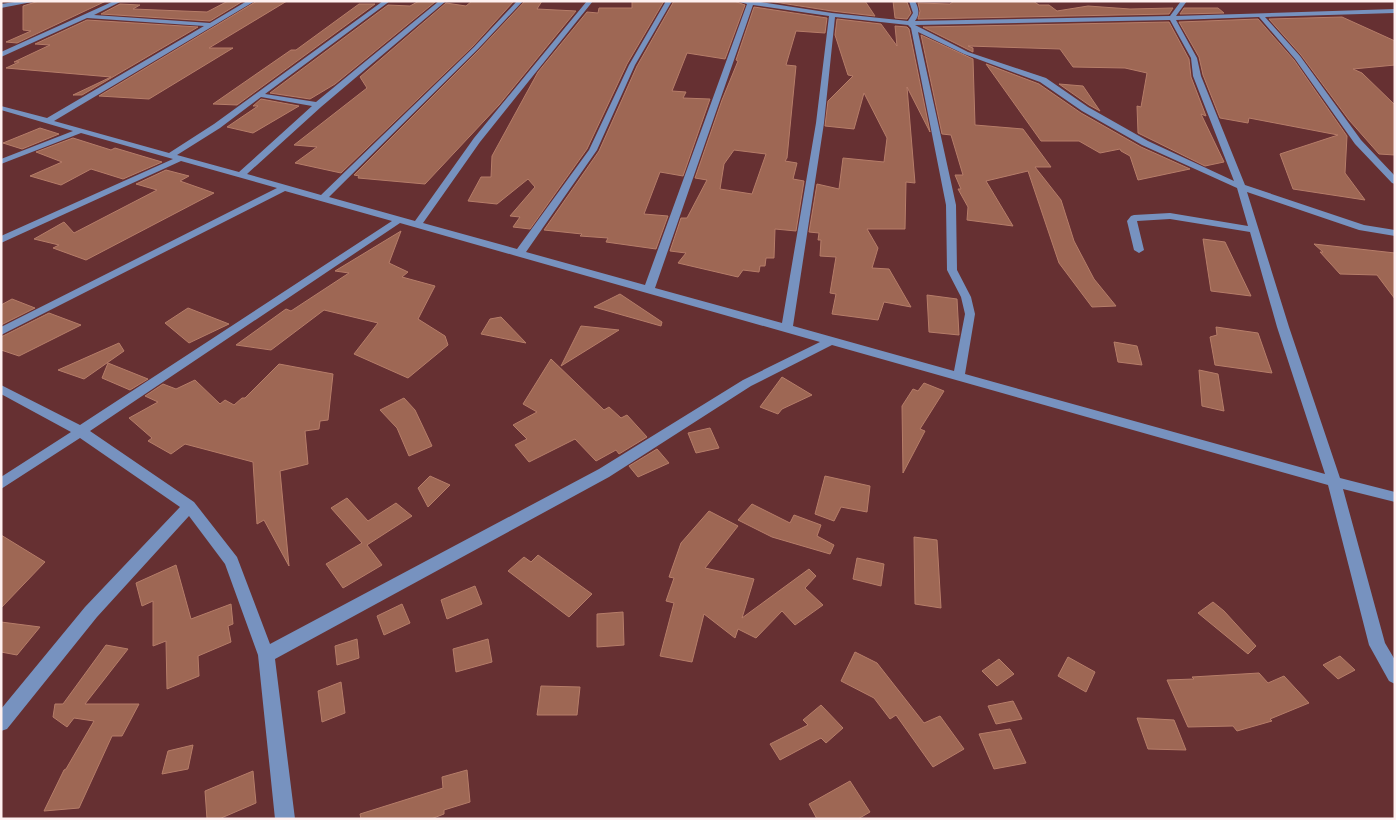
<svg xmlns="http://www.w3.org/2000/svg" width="1396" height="820" font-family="'PT Serif',serif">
  <rect width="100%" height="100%" fill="#663032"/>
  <g fill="#9e6754" stroke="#b67d69" fill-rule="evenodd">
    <path d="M39,1H106L17,43L6,42L31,31L23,30V6Z"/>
    <path d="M228,1H243L210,21L101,14L120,4L140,5L133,9L207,12Z"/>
    <path d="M257,1H287L209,48H233L149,99L99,96Z"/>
    <path d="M419,1L435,2L335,84L310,99L270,93L388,5L410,6Z"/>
    <path d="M472,1H514L473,46L341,173L295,163L317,147L294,145L367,88L360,77L446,3L466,6Z"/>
    <path d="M525,1H542L537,9L576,11L499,105L425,184L358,178L359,176L354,175L479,50Z"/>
    <path d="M632,1H664L627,64L587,149L530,229L513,227L520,217L510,216L535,187L528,179L497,204L468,201L481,177H491L492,156L538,72L587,12L598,13L599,8H632Z"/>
    <path d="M674,1H734L745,5L725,59L687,53L672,91L686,92L683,98L710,99L683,176L660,172L644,214L668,216L656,249L606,242L608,238L580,236L582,234L544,230L599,151L637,66Z"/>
    <path d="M768,1H865L875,16L832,11Z"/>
    <path d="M893,1L907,2L911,13L907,19L895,18Z"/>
    <path d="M954,1H1033L1039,5H1049L1057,11L1088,6L1130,9L1173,8L1169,14L918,19L920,11L918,3L950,4Z"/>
    <path d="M359,4H375L237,105L213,104L291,50H296Z"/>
    <path d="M754,7L827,18L825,33L796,31L786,65L796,66L787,158L785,161L797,163L793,179L804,181L796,231L775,229L774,258H766L765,266H760L759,272L743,270L738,277L678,263L686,253L670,251L681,218H687L707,180L695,178L722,100L738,61L736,60ZM734,150L766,154L752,194L720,189L724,164Z"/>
    <path d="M1184,8H1218L1224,13L1180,14Z"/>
    <path d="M1342,17L1395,41V65L1353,69L1362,73L1395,105V155L1379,154L1349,120L1301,55L1269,19Z"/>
    <path d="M837,19L881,24L897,46L895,26L907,27L909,29L930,132L907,87L915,183L906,182L905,229H867L878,248L872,268L889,269L911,307L884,302L878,320L832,314L836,294L830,293L836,257L820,256L821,240H818L819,233L809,232L817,184L839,189L843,158L884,162L887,138L864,93L854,129L825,126L828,101L853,76L848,75L835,35Z"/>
    <path d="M1258,19L1294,60L1347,136L1345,173L1365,200L1293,189L1280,154L1338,135L1249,118L1248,123L1220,118L1203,75L1199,57L1179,22Z"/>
    <path d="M87,20L198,27L82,95H73L111,77L6,68L19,62H14L50,45L35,44Z"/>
    <path d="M1169,22L1189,59L1191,77L1206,116L1201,114L1224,162L1205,166L1138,133L1137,106L1141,107L1147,73L1125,68L1073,67L1060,49L968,46L973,48V52L923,27Z"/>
    <path d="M921,35L973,59L975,125L1023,129L1051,167H1035L1061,200L1074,241L1094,279L1116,306L1092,307L1059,263L1028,171L986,181L1013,226L967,220L968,207L958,189H961L955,175H963L951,135L942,134Z"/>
    <path d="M986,64L1039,84L1081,113L1141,147L1190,169L1138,180L1130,156L1121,151L1120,149L1100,153L1079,141H1041Z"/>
    <path d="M1059,84L1083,86L1100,111L1089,105Z"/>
    <path d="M261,99L299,106L253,133L227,127L258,106H253Z"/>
    <path d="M40,128L59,134L22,149L3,143Z"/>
    <path d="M73,138L111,150L115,148L162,162L123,179L91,169L61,185L30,176L62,162L36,152Z"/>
    <path d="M166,170L189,176L180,181L214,193L86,260L53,248L59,245L34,239L64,222L74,233L157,190L136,184Z"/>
    <path d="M401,231L389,263L408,272L402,277L435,286L418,319L445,336L448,345L408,378L354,354L378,323L324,310L271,350L236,345L286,309L291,311L349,273L335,271Z"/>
    <path d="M1203,239L1225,242L1251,296L1211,291Z"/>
    <path d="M1314,244L1395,253V299L1377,275L1340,274L1320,252H1323Z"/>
    <path d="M620,294L662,322L661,326L594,307Z"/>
    <path d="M927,295L957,299L959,335L929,332Z"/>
    <path d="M12,299L35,308L1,325V305Z"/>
    <path d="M188,308L229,324L189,343L165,323Z"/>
    <path d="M49,313L81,325L19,356L1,350V337Z"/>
    <path d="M501,317L526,343L481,334L490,319Z"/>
    <path d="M581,326L619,330L561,366Z"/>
    <path d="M1216,327L1258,333L1272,373L1215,365L1210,337L1217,335Z"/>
    <path d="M1114,342L1137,346L1142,365L1118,362Z"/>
    <path d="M119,343L124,351L84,379L58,370Z"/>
    <path d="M551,359L604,410L609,407L621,418L627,415L647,437L619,454L616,450L596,461L575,439L529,462L515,445L527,439L513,425L537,412L523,404Z"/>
    <path d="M108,363L148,379L130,390L102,378Z"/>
    <path d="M279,364L333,374L328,420L320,421L319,429L305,431L308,464L280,471L289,566L264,520L257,524L253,462L185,444L171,454L148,441L152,438L129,418L158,402L145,396L163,384L176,389L195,380L220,404L225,400L234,405L242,398H245Z"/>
    <path d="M1199,370L1218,374L1224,411L1202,406Z"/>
    <path d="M782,377L812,395L782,409L778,414L760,407Z"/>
    <path d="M924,383L944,391L920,429L925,431L903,473L902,406L913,389L918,391Z"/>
    <path d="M404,398L415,410L432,446L409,456L397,428L380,410Z"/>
    <path d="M710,428L719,448L696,453L688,433Z"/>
    <path d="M657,449L669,463L638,477L629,466Z"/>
    <path d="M430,476L450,485L428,507L418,488Z"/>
    <path d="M825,476L870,486L867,512L841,507L834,521L815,514Z"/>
    <path d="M347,498L368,521L396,503L412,516L367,545L382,565L343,588L326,564L362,543L331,508Z"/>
    <path d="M752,504L790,523L794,515L821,525L817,536L834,545L830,554L772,537L738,520Z"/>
    <path d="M709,511L738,526L705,568L754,579L742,618L809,569L816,576L805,588L823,605L795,625L782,611L756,638L738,629L735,638L704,614L692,662L660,656L674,603L666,601L674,578L669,577L681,543Z"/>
    <path d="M1,535L45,562L1,608Z"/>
    <path d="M914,537L937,540L941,608L915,604Z"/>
    <path d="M538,555L592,594L569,617L508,571L524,557L531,562Z"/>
    <path d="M857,558L884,564L881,586L853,579Z"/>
    <path d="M176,565L191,619L231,604L233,624L228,626L231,642L198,656L199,676L167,689L166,641L153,646V601L142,606L136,583Z"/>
    <path d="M475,586L482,604L447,619L441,600Z"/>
    <path d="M1213,602L1224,611L1256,646L1248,654L1198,613Z"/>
    <path d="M402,604L410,623L384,635L377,616Z"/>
    <path d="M623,612L624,645L597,647V614Z"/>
    <path d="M1,622L40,627L17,655L1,652Z"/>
    <path d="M357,639L359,658L337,665L335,646Z"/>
    <path d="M488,639L492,662L456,672L453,649Z"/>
    <path d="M106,645L128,649L85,704H139L122,736H112L79,808L44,811L64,770L66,769L94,721L74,718L67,727L53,717L55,704H63Z"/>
    <path d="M855,652L877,663L924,723L940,716L964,749L933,767L896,715L890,719L874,698L841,681Z"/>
    <path d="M1340,656L1355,670L1338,679L1323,665Z"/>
    <path d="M1068,657L1095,672L1086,692L1058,676Z"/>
    <path d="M999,659L1014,674L997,686L982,671Z"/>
    <path d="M1259,673L1268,683L1284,676L1309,703L1270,719L1272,721L1237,731L1233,726L1188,727L1167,680L1194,679L1192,677Z"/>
    <path d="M341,682L345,713L322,722L318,691Z"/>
    <path d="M541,686L580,687L577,715H537Z"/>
    <path d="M1013,701L1022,719L996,724L988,706Z"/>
    <path d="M821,705L843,728L826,743L821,738L780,760L770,744L808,725L803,720Z"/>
    <path d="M1137,718L1174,720L1186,750L1148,749Z"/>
    <path d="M1010,729L1026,763L994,769L979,734Z"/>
    <path d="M193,745L188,769L162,774L168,751Z"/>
    <path d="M467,770L470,802L444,810V814L431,819H361L360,814L443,788L442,777Z"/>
    <path d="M253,771L256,803L219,819H207L205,791Z"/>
    <path d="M850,781L870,812L858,819H817L809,804Z"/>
  </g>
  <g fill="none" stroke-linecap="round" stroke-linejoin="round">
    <g fill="#7792bf" fill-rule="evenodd">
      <path d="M21,1H37L1,8V4Z"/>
      <path d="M114,1H122L94,15L210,23L247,1H255L54,121L169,153L214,124L383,1H390L265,94L316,102L439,1H446L321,107L247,174L321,195L474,47L517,1H523L478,49L329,197L415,221L474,138L587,1H593L480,142L423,223L517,249L589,150L629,65L666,1H672L635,65L597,150L526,252L645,285L747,4L736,1H754L832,13L908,21L913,13L909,1H915C919,9 920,14 915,21L1170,16L1181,1H1187L1176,16L1395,9V13L1265,17L1300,56L1361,140L1395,176V184L1392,183L1355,144L1295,59L1259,17L1176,20L1197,58L1201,76L1245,185L1364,225L1395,230V236L1359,230L1247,192L1289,327L1340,478L1395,492V502L1343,489L1385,643L1395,660V684L1389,681L1369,645L1328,485L832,345L751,386L609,477L275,659L295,819H275L258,655L225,564L189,516L97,617L7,729L1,731V709L85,607L180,507L80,438L1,489V477L71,432L1,394V385L80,425L392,221L285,191L1,335V327L277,188L181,161L1,243V236L173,159L81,133L1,164V159L73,131L1,110V106L47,118L204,26L87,18L1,57V52ZM753,5L829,16L816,123L782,323L655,288ZM835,17L908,25L911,28L946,205L947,270L961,297L965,314L954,371L793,326L824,123ZM1170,20L1191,58L1193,76L1234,181L1148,141L1088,107L1046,78L968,52L915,25ZM918,32L964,54L1040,82L1082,111L1142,145L1237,188L1248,226L1170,213L1134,215L1131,216L1127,221L1134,250L1139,253L1144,250L1137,221L1170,219L1250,232L1277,327L1325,474L965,374L975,314L971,297L957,270L956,205ZM261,97L312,106L239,172L177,155L220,128ZM400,223L820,342L743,380L599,469L270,644L237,557L194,502L90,431Z"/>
    </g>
  </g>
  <rect width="1396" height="820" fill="none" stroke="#fef0f0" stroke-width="5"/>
</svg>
